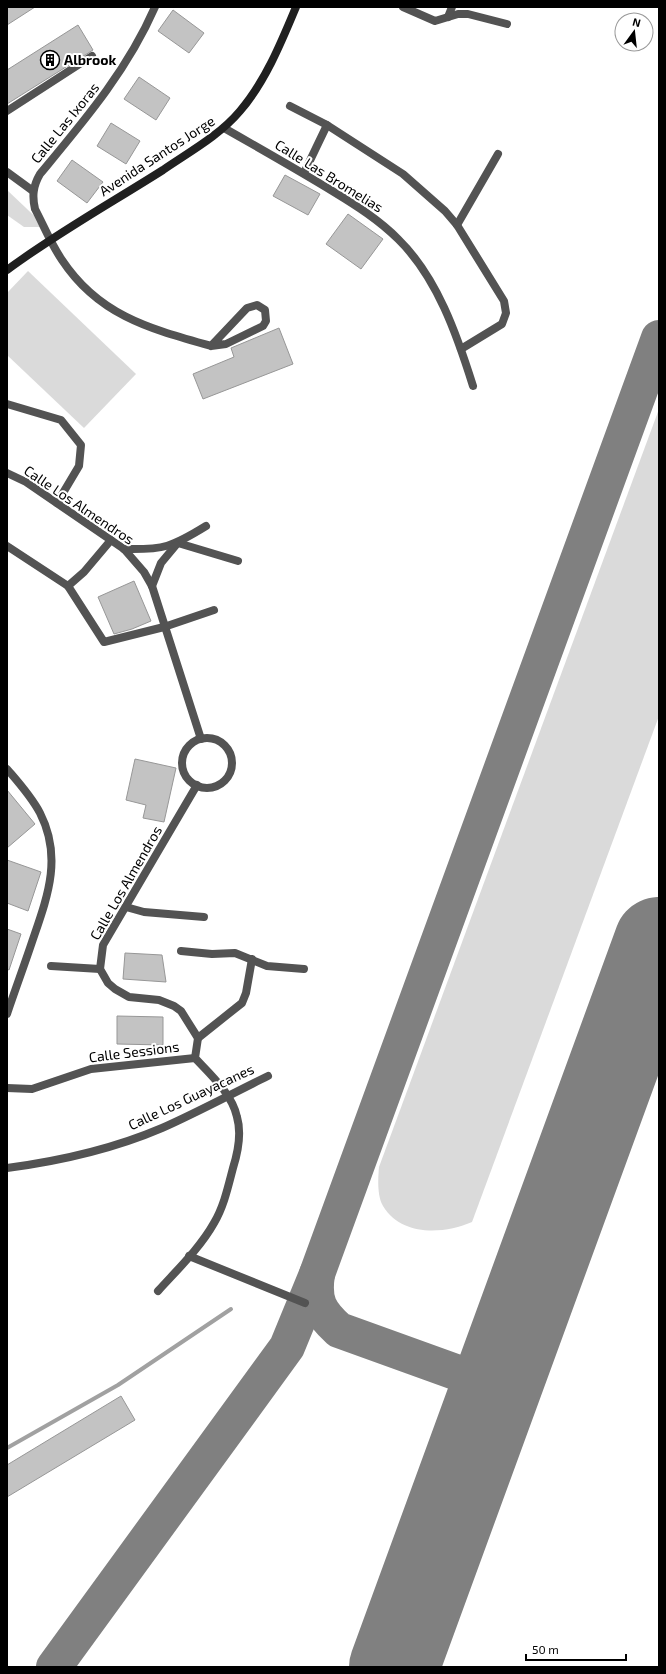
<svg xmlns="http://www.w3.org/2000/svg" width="666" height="1674" font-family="'Exo 2',sans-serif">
  <rect width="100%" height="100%" fill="#fff"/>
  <g fill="#dadada">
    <path d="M7,190L46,227H24L7,215Z"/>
    <path d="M28,271L136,374L84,428L7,355V293Z"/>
    <path d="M659,409V716L472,1222C444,1234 402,1237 383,1206C377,1196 378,1178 379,1167Z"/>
  </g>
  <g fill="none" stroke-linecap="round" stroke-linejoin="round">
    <path stroke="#a1a1a1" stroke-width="4" d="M7,1448L118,1385L231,1309"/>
    <g stroke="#808080" stroke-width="36">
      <path d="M317,1274C313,1301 319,1312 339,1330L497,1387"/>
      <path d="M54,1667L287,1347L317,1274L659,338"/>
    </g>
    <path stroke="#808080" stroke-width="90" d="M394,1667L659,942"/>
  </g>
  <g fill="#c3c3c3" stroke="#979797">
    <path d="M7,7H35L7,25Z"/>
    <path d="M173,10L204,33L189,53L158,31Z"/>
    <path d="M78,25L93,50L7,104V70Z"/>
    <path d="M139,77L170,98L156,120L124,99Z"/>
    <path d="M111,123L140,141L126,164L97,146Z"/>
    <path d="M72,160L103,182L87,203L57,181Z"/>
    <path d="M285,175L320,194L308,215L273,196Z"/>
    <path d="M348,214L383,239L361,269L326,244Z"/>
    <path d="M279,328L293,364L203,399L193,374L234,357L231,348Z"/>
    <path d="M134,581L151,621L132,629L114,634L98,597Z"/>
    <path d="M135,759L176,768L164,822L143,818L146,805L126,800Z"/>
    <path d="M7,790L35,824L7,848Z"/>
    <path d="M7,860L41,872L28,911L7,903Z"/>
    <path d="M7,929L21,934L9,970L7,969Z"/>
    <path d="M125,953L162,955L166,982L123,979Z"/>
    <path d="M117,1016L163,1017V1045L117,1044Z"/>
    <path d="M121,1396L135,1420L7,1497V1465Z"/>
  </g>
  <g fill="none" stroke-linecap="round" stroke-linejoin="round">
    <path stroke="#535353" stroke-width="8" d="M189,1256L305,1303"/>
    <g stroke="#535353" stroke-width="8">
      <path d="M155,7C127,71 84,121 40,174C33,186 32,196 35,209C44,226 51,244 62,260C99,316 151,329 211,346L226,344L263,326L266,321L265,310L257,305L247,308L211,346"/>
      <path d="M403,7L435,21L458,14H468L507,24"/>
      <path d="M448,17L452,7"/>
      <path d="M290,106L327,125L403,174L445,211L457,225L504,301L506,313L502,324L461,349"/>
      <path d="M7,111L92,56"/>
      <path d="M224,128C261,149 298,170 334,192C357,206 379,220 398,239C437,277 457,335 473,386"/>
      <path d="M7,172L33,191"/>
      <path d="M304,173L327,125"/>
      <path d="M457,225L498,154"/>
      <path d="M7,404L61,420L81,445L79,466L57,503"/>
      <path d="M7,473L26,482L124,549L144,572L152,586L201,739"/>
      <path d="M178,543L238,561"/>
      <path d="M7,546L68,586L104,642L164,627L214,610"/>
      <path d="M124,549C164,550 172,547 206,526"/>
      <path d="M68,586L84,572L111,540"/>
      <path d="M152,586L161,563L176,545"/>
      <circle cx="207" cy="763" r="25"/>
      <path d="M7,769C19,783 31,796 40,813C63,858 47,898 32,942C24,966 15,990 7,1014"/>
      <path d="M126,907L144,912L204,917"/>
      <path d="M181,951L212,954L235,953L267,966L304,969"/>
      <path d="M51,966L100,969"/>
      <path d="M198,1038L242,1003L246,993L252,959"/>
      <path d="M7,1088L32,1089L91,1069L195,1058"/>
      <path d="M7,1168C60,1161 113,1149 162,1128C198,1112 233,1093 268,1076"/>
      <path d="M158,1291C177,1270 200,1248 214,1223C224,1206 228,1187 233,1168C238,1152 242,1134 237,1117C232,1094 211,1075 195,1058L198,1038L181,1011L174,1006L159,1000L129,997L115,989L108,983L100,969L103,945L197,785"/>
    </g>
    <path stroke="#202020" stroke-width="8" d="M7,270C57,233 111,203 163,170C189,152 219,136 240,111C265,82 281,43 296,7"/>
  </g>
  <defs>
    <symbol id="building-ring" viewBox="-11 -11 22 22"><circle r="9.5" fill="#fff" stroke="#000" stroke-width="1.5"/><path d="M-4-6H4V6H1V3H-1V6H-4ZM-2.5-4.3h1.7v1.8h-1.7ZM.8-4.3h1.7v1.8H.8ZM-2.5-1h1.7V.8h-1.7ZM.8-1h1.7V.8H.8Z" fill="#000"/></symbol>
  </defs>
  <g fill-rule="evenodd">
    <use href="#building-ring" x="39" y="49" width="22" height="22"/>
  </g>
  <g text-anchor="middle" stroke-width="4" stroke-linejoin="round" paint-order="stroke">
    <g font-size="14" font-weight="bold" fill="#000" stroke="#fff" text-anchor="start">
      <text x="64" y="65">Albrook</text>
    </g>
    <g font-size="14" fill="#000" stroke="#fff">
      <text transform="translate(65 123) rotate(-51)" y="5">Calle Las Ixoras</text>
      <text transform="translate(157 156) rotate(-33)" y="5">Avenida Santos Jorge</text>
      <text transform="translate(329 176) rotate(32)" y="5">Calle Las Bromelias</text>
      <text transform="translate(79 505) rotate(34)" y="5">Calle Los Almendros</text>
      <text transform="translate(126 883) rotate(-60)" y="5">Calle Los Almendros</text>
      <text transform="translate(134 1052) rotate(-7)" y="5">Calle Sessions</text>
      <text transform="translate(191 1097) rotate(-25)" y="5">Calle Los Guayacanes</text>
    </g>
  </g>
  <rect width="666" height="1674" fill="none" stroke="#000000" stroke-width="16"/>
  <g transform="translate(634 32) rotate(15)"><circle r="19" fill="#ffffff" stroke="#999999"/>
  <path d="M0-3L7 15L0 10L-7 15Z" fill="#000000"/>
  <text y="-6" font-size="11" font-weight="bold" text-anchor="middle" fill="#000000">N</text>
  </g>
  <path d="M526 1654v6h100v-6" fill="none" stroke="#000000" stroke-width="2"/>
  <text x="532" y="1654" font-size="12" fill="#000000" stroke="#ffffff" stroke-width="3" paint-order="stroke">50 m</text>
</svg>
